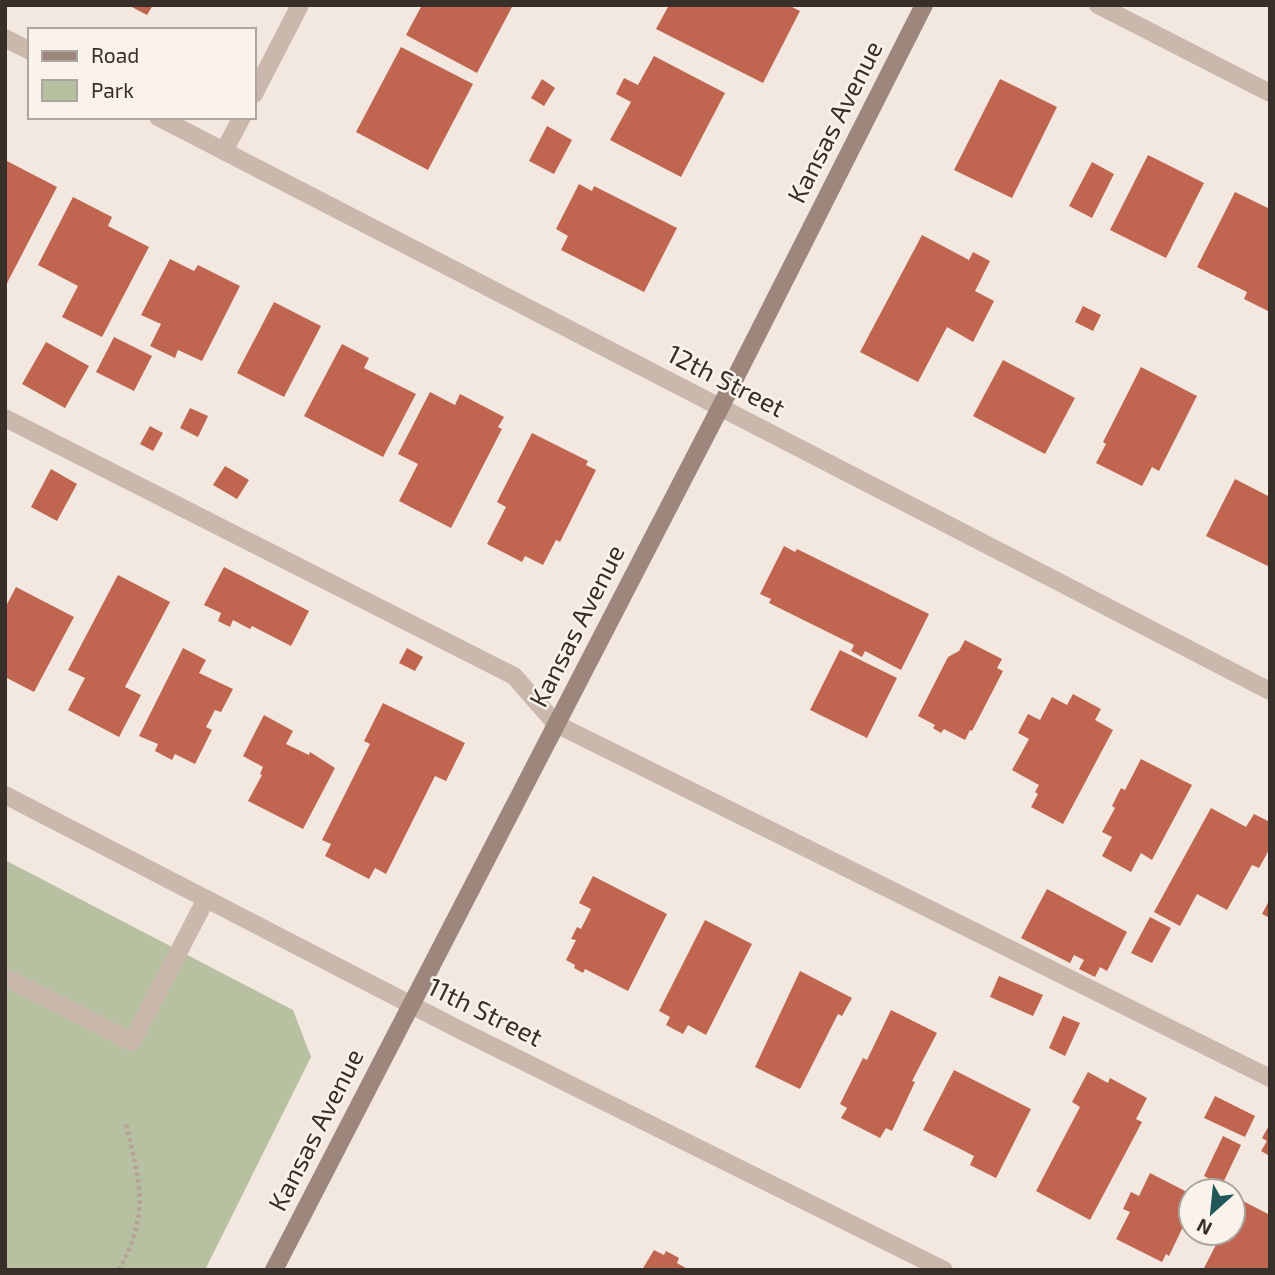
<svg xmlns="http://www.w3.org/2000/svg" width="1275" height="1275" font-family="'Exo 2',sans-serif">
  <rect width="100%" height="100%" fill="#f2e8e0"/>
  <path fill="#b7c0a0" d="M5,860L293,1010L311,1057L205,1270H5Z"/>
  <g fill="#c06550">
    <path d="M128,5H153L147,15Z"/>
    <path d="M422,5H513L477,73L406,35Z"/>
    <path d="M669,5H788L800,11L763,83L656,29Z"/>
    <path d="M401,47L473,84L428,170L356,132Z"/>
    <path d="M654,56L725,93L681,177L610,140L631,102L616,94L624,78L638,85Z"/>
    <path d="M542,79L555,88L544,106L531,98Z"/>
    <path d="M1000,79L1057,107L1012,198L954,170Z"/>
    <path d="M547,126L572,140L554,174L529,161Z"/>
    <path d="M1148,155L1204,183L1166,258L1110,230Z"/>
    <path d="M5,160L57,187L5,287Z"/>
    <path d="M1092,162L1114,174L1092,218L1069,206Z"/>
    <path d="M579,184L592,191L594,186L677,228L644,292L561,250L568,236L556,229Z"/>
    <path d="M1235,192L1270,209V312L1244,299L1247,292L1197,267Z"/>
    <path d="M73,197L112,217L108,226L149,247L102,337L62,317L78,286L38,265Z"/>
    <path d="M922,235L969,260L973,252L990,261L975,291L994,301L973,342L947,327L918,382L860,352Z"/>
    <path d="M170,259L194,271L198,265L240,286L202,361L178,350L175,358L150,346L161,324L141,315Z"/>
    <path d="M274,302L321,326L284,397L237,373Z"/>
    <path d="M1083,306L1101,315L1093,331L1075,322Z"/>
    <path d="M114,337L152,356L134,391L96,372Z"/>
    <path d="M46,342L89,366L65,408L22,384Z"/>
    <path d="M342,344L369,358L364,368L416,394L383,457L304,416Z"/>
    <path d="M1003,360L1075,398L1045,454L973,416Z"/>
    <path d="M1141,367L1197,396L1159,471L1152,467L1142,486L1096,463L1106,444L1103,442Z"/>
    <path d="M430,392L455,405L460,394L504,417L498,427L502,429L451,528L399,501L418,464L398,454Z"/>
    <path d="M190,408L208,416L198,437L180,428Z"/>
    <path d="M150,426L163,433L153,451L140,444Z"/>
    <path d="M532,433L588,461L586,465L596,470L560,542L556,540L543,565L525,556L522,562L487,544L506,507L497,502Z"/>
    <path d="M225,466L249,480L237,499L213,485Z"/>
    <path d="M51,469L77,484L57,521L31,507Z"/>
    <path d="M1235,479L1270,497V567L1206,536Z"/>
    <path d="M784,546L795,552L797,549L929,614L901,670L865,651L862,657L851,651L854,645L769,603L771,599L760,594Z"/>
    <path d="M224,567L309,611L291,646L252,626L250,629L233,620L230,627L218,621L221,613L204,605Z"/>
    <path d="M118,575L170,602L125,687L141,695L119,737L68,710L85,678L68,670Z"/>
    <path d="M16,587L74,617L34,692L5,677V608Z"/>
    <path d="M965,640L1002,659L997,668L1003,671L972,731L970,730L965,740L944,729L941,733L933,728L935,725L918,716L948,657L959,651Z"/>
    <path d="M183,648L206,660L199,673L233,689L221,712L215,710L206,727L212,730L195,764L175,754L172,760L155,751L158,744L139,736Z"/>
    <path d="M407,648L423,657L415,671L399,663Z"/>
    <path d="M840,650L897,678L867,738L810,710Z"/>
    <path d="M1073,694L1101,709L1095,720L1113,730L1063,824L1031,807L1038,794L1035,792L1039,785L1012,770L1029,739L1018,733L1028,714L1040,720L1052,697L1067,705Z"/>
    <path d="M383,703L465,743L446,781L435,776L386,874L375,868L369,879L325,856L331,844L322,840L370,744L364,741Z"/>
    <path d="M264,715L293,731L286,744L309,755L310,752L335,768L303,829L248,801L262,775L260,774L263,767L243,756Z"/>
    <path d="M1141,759L1192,785L1152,860L1141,853L1131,872L1102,856L1112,837L1102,832L1115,808L1112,806L1121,788L1125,790Z"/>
    <path d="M1211,808L1246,827L1254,814L1270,822V848L1259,868L1252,865L1227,910L1197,894L1180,926L1154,912Z"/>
    <path d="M593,876L667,914L628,991L585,969L583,973L574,968L575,965L566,960L576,940L571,939L577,927L581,929L591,909L579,903Z"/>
    <path d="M1047,889L1127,932L1107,971L1100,967L1095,977L1079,969L1084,960L1074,955L1070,963L1021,938Z"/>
    <path d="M1270,899V918L1262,914Z"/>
    <path d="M1150,917L1171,928L1152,963L1131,953Z"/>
    <path d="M705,920L752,944L706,1035L688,1025L683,1034L666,1025L670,1017L659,1011Z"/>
    <path d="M800,971L852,998L842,1016L838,1014L800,1089L755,1067Z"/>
    <path d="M999,976L1043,995L1033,1016L990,997Z"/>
    <path d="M891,1010L937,1033L912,1081L915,1082L892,1131L886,1128L880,1138L841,1118L847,1108L840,1104L863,1058L867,1060Z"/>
    <path d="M1063,1016L1080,1023L1065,1056L1049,1048Z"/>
    <path d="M954,1070L1031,1109L996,1178L970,1165L974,1156L923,1130Z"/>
    <path d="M1088,1072L1108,1083L1110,1078L1147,1098L1136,1119L1142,1122L1090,1220L1036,1191L1080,1107L1072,1102Z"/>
    <path d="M1215,1096L1255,1116L1245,1137L1204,1118Z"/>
    <path d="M1270,1124V1156L1261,1151L1267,1141L1262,1138Z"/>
    <path d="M1223,1136L1241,1145L1222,1185L1204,1176Z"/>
    <path d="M1150,1173L1187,1192L1183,1200L1191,1210L1169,1256L1166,1254L1162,1262L1116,1239L1130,1212L1123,1209L1131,1192L1139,1196Z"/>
    <path d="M1239,1199L1270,1215V1270H1203L1222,1233H1233V1211Z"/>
    <path d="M654,1250L664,1255L666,1251L679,1258L677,1263L689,1270H642Z"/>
  </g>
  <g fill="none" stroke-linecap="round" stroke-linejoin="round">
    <path stroke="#b5a296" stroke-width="4.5" stroke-dasharray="3.5 3.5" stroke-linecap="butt" d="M119,1270C150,1213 140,1183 126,1124"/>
    <g stroke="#cab8ac" stroke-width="18">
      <path d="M5,418L514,676L556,724L1270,1078"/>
      <path d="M5,977L132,1042L206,899"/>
    </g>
    <g stroke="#cab8ac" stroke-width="18">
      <path d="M1098,5L1270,93"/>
      <path d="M5,38L30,51"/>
      <path d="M254,94L300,5"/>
      <path d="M158,117L1270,691"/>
      <path d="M224,151L242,117"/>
      <path d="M5,795L458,1029L944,1270"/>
    </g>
    <path stroke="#9d877d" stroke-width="18" d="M274,1270L720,408L924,5"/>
  </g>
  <g text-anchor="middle" stroke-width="5" stroke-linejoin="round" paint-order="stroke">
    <g font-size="26" fill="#382e2a" stroke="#f9f3ec">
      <text transform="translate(835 122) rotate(-63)" y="9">Kansas Avenue</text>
      <text transform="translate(726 381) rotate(27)" y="9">12th Street</text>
      <text transform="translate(577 626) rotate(-63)" y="9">Kansas Avenue</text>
      <text transform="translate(485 1012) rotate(26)" y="9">11th Street</text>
      <text transform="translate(316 1130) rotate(-63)" y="9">Kansas Avenue</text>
    </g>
  </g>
  <rect width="1275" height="1275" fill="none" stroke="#382e2a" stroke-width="14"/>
  <rect x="28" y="28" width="228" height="91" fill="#f9f3ec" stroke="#aca49e" stroke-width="2"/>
  <rect x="42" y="51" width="35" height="10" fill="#9d877d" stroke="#aca49e" stroke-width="2"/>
  <text x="91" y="63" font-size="21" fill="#382e2a">Road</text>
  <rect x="42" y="80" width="35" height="21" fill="#b7c0a0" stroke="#aca49e" stroke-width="2"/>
  <text x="91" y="98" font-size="21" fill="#382e2a">Park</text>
  <g transform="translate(1212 1212) rotate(207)"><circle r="33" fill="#f9f3ec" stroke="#aca49e" stroke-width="2"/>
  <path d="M0-5L12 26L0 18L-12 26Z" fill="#225758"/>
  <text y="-10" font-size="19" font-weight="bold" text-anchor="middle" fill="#382e2a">N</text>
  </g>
</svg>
